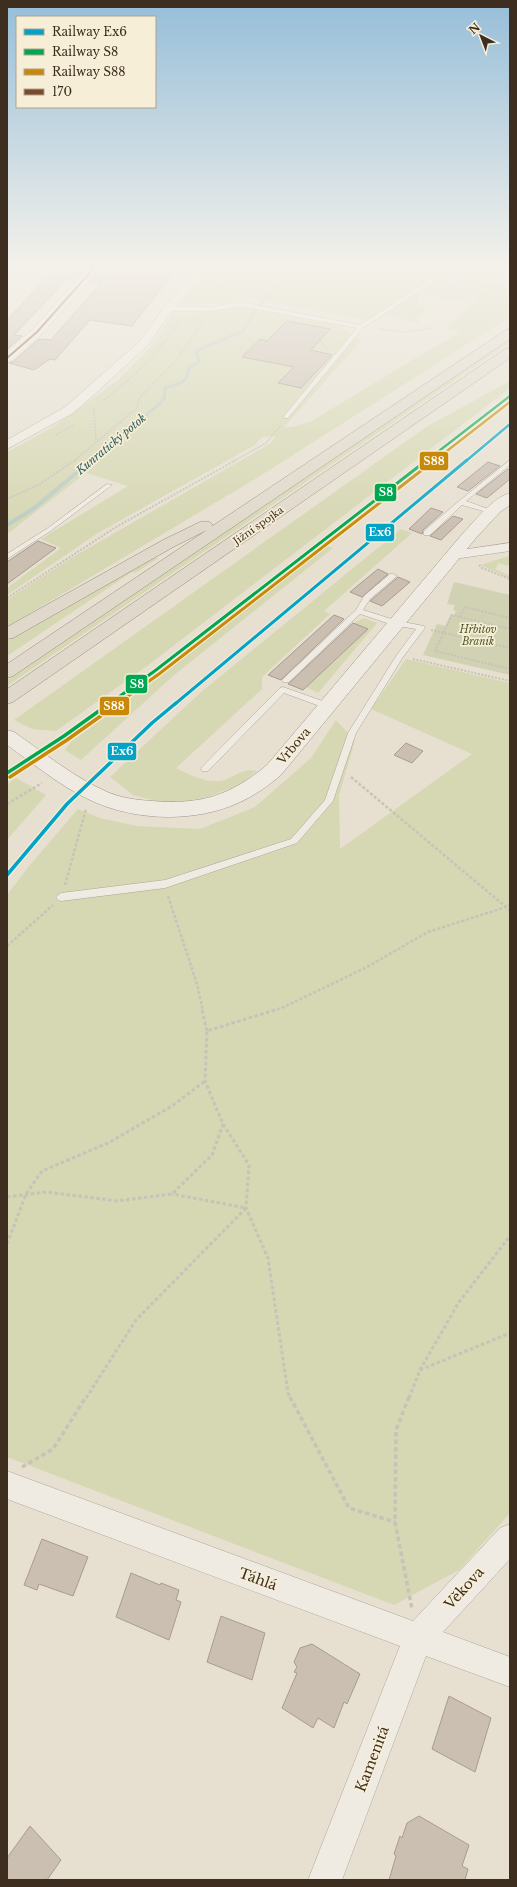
<svg xmlns="http://www.w3.org/2000/svg" width="517" height="1887" font-family="'Libre Baskerville',serif">
  <rect width="100%" height="100%" fill="#e7e0d1"/>
  <g fill="#d6d7b3">
    <path d="M211,268H483V273L487,279L510,288V293L465,282L463,277L466,273L459,269L440,280L510,295V317L260,476L7,627V600L13,596L73,557L271,443L275,436L262,437L255,445L98,533L7,595V588L61,548L41,539L128,486L86,473L7,534V452L53,427L118,380L148,350L173,313L203,312L244,307L335,325L362,340L284,427H292L310,422L424,353L460,333L445,329L479,298C470,295 460,301 450,300C438,299 429,288 418,298C417,304 422,306 427,308L417,319L420,322L415,323L386,314L373,322L251,298L213,304L179,306L203,274Z"/>
    <path d="M510,338V343L7,686V680Z"/>
    <path d="M510,381V388L147,666L56,731L32,729L14,720L426,427Z"/>
    <path d="M401,529L412,533L324,611L330,614L262,677V689L176,768C190,775 209,785 225,780C238,775 243,768 257,771L240,785L207,797L182,802L157,801L133,795L110,777L200,693Z"/>
    <path d="M326,545L333,548L173,676L81,760L65,750L72,741L164,674Z"/>
    <path d="M510,556V564L507,566L499,563L495,569L510,576V578L480,565Z"/>
    <path d="M154,558H159L135,573L132,572L7,656V641Z"/>
    <path d="M364,618L377,623L318,693L306,687L367,629L354,623Z"/>
    <path d="M406,659L510,683V1513L459,1570L394,1605L7,1457V895L29,866L78,809L100,818L137,826L200,829L255,807L311,758L336,720L355,741L339,795L340,849L472,754L371,709Z"/>
    <path d="M16,778L46,795L7,840V784Z"/>
  </g>
  <path fill="#d1d1b3" d="M454,582L510,595V675L423,655L437,624L445,626L451,614L454,615L456,611L453,610L455,605L447,604Z"/>
  <g fill="none" stroke-linecap="round" stroke-linejoin="round">
    <path stroke="#bcccc2" stroke-width="3" d="M91,461L158,405L164,399L165,388C179,383 187,385 189,368L199,361L196,353L198,350L243,331L254,312L266,297L302,268"/>
    <path stroke="#bcccc2" stroke-width="4" d="M7,525L33,509L92,460"/>
  </g>
  <g fill="#cbbfb2" stroke="#a89c90">
    <path d="M56,268H86L75,280L67,279L14,335L22,336L7,349V320Z"/>
    <path d="M101,268H177L132,326L90,320L55,360L50,359L34,370L9,363L13,362L39,339L51,340L101,283L90,282Z"/>
    <path d="M287,321L330,329L311,350L332,355L301,388L278,383L294,367L242,357L260,339L267,341Z"/>
    <path d="M488,462L500,466L468,491L457,487Z"/>
    <path d="M508,469L510,470V479L487,498L476,494Z"/>
    <path d="M431,508L443,512L423,530L422,534L409,529Z"/>
    <path d="M453,516L463,519L441,540L430,536Z"/>
    <path d="M38,541L56,548L7,584V562Z"/>
    <path d="M378,569L388,574L362,597L350,592Z"/>
    <path d="M398,577L410,582L382,606L370,601Z"/>
    <path d="M334,615L344,619L281,680L268,675Z"/>
    <path d="M353,623L368,629L303,690L288,684Z"/>
    <path d="M406,743L423,751L412,763L394,755Z"/>
    <path d="M42,1539L88,1557L73,1596L39,1584L37,1590L24,1585Z"/>
    <path d="M131,1573L160,1585L161,1583L179,1590L176,1600L181,1602L169,1640L116,1617Z"/>
    <path d="M221,1616L265,1633L252,1680L207,1662Z"/>
    <path d="M312,1644L360,1674L347,1704L344,1702L334,1728L318,1718L313,1728L282,1708L297,1673L294,1672L297,1667L294,1662L300,1648Z"/>
    <path d="M449,1696L491,1718L475,1772L432,1749Z"/>
    <path d="M419,1816L469,1845L462,1866L468,1869L465,1880H389L396,1856L394,1854L400,1836L402,1838L407,1823Z"/>
    <path d="M30,1826L61,1860L47,1880H7V1858Z"/>
  </g>
  <g fill="none" stroke-linecap="round" stroke-linejoin="round">
    <defs>
      <g id="service">
        <path d="M452,268H459L441,277L363,328L288,418H284V416L357,328L240,306L211,311H168L165,309L168,307H211L240,302L360,325L437,275Z"/>
        <path d="M488,268H494L497,274L510,280V284L493,276Z"/>
        <path d="M510,460V465L466,501L494,511V513H490L462,505L430,535H424V531L459,501Z"/>
        <path d="M107,484L112,485L52,530L7,559V554L48,528Z"/>
        <path d="M390,574H393L397,576L370,599L363,610L398,621L424,626L425,628L403,657L356,733L333,801L297,843L165,888L61,901L58,900L56,897L61,893L165,880L291,839L325,800L348,733L396,656L416,629L393,625L360,614L289,682H283L282,680L356,610L364,596Z"/>
        <path d="M283,687L331,704L332,706L328,709L284,693L208,771H202L201,769L202,767L280,688Z"/>
      </g>
      <g id="minor">
        <path d="M7,268H23L22,270L7,275Z"/>
        <path d="M198,268H209L172,311L148,345L97,392L73,413L7,449V440L65,407L140,341L164,307Z"/>
        <path d="M510,543V551L454,559L449,558L447,555L449,552L454,551Z"/>
        <path d="M7,1471L413,1621L500,1528L510,1524V1559L443,1632L510,1657V1687L426,1656L342,1880H308L400,1646L7,1499Z"/>
      </g>
      <path id="tertiary" d="M88,268H100L41,335L12,361L7,362V351L33,329Z"/>
      <path id="secondary" d="M510,493V505L500,512L476,538L281,775C268,786 254,796 238,803C194,823 134,821 90,800C60,786 34,764 7,745V730L14,732C43,752 72,776 105,791C120,798 137,800 152,801C200,805 230,796 267,765L464,532C477,519 492,498 510,493Z"/>
      <g id="trunk">
        <path d="M510,329V339L13,676L7,678V664L207,530L175,546L13,638L7,639V627L163,540L200,522H210L213,525L211,527L506,330Z"/>
        <path d="M510,348V358L13,702L7,704V689L505,349Z"/>
      </g>
    </defs>
    <use href="#service" stroke="#ada599" stroke-width="1"/>
    <use href="#minor" stroke="#ada599" stroke-width="1"/>
    <use href="#tertiary" stroke="#ada599" stroke-width="1"/>
    <use href="#secondary" stroke="#9c958a" stroke-width="1"/>
    <use href="#trunk" stroke="#928b80" stroke-width="1"/>
    <g stroke="#c8c2b9" stroke-width="1.5" stroke-dasharray="2 1" stroke-linecap="butt">
      <path d="M455,280L503,292"/>
      <path d="M205,298L245,268"/>
      <path d="M379,329L405,332L432,328"/>
      <path d="M312,338L320,339L324,347L329,348"/>
      <path d="M104,400C133,377 160,353 179,320"/>
      <path d="M94,408L96,441"/>
      <path d="M56,435L74,425"/>
      <path d="M74,461L137,408L139,398L175,362L205,319"/>
      <path d="M234,461L266,443L281,425"/>
    </g>
    <g stroke="#c8c2b9" stroke-width="2" stroke-dasharray="2 1.5" stroke-linecap="butt">
      <path d="M7,499L40,484L75,460"/>
      <path d="M479,565L482,568L510,579"/>
      <path d="M7,598L116,527L236,460"/>
      <path d="M460,617L465,607L510,618"/>
      <path d="M510,629L452,615L435,651L510,669"/>
      <path d="M431,630L510,648"/>
      <path d="M413,659L510,681"/>
    </g>
    <g stroke="#c8c2b9" stroke-width="2.5" stroke-dasharray="3 2" stroke-linecap="butt">
      <path d="M351,777L506,907L510,904"/>
      <path d="M7,804L42,783"/>
      <path d="M65,885L86,809"/>
      <path d="M168,896L197,984L203,1011"/>
      <path d="M7,946L53,905"/>
      <path d="M272,1011L284,1007L367,967L428,932L506,907L510,911"/>
    </g>
    <g stroke="#c8c2b9" stroke-width="3" stroke-dasharray="3.5 2.5" stroke-linecap="butt">
      <path d="M202,1010L207,1031"/>
      <path d="M275,1010L207,1031L205,1081L223,1124L249,1165L246,1208L268,1258L288,1393L291,1398"/>
      <path d="M7,1197L47,1192L117,1201L172,1194L212,1155L223,1124"/>
      <path d="M7,1244L26,1194L42,1171L108,1143L172,1106L205,1081"/>
      <path d="M420,1370L510,1333"/>
      <path d="M86,1398L136,1320L246,1208L172,1194"/>
      <path d="M409,1398L420,1370L459,1302L510,1236"/>
    </g>
    <g stroke="#c8c2b9" stroke-width="3.5" stroke-dasharray="4.5 3" stroke-linecap="butt">
      <path d="M290,1397L349,1508L395,1522"/>
      <path d="M409,1397L396,1430L395,1522L412,1609"/>
      <path d="M22,1467L53,1449L86,1397"/>
    </g>
    <use href="#service" fill="#efebe3" fill-rule="evenodd"/>
    <use href="#minor" fill="#efebe3" fill-rule="evenodd"/>
    <use href="#tertiary" fill="#efebe3" fill-rule="evenodd"/>
    <use href="#secondary" fill="#efebe3" fill-rule="evenodd"/>
    <use href="#trunk" fill="#e0d9cb" fill-rule="evenodd"/>
    <defs>
      <path id="bus-1" d="M7,358L37,332L94,268"/>
    </defs>
    <use href="#bus-1" stroke="#f7eed8" stroke-width="4"/>
    <use href="#bus-1" stroke="#7a4b2a" stroke-width="2"/>
    <defs>
      <path id="rail-1-far2" d="M466,461L510,424"/>
      <path id="rail-1-far1" d="M175,704L467,460"/>
      <path id="rail-1" d="M7,875L67,804L152,723L176,703"/>
      <path id="rail-2-far2" d="M426,461L510,396"/>
      <path id="rail-2-far1" d="M109,704L156,670L427,460"/>
      <path id="rail-2" d="M7,773L64,736L110,703"/>
      <path id="rail-3-far2" d="M434,461L510,402"/>
      <path id="rail-3-far1" d="M117,704L159,674L435,460"/>
      <path id="rail-3" d="M10,777L67,740L119,703"/>
    </defs>
    <use href="#rail-1-far2" stroke="#f7eed8" stroke-width="4.5"/>
    <use href="#rail-1-far1" stroke="#f7eed8" stroke-width="5"/>
    <use href="#rail-1" stroke="#f7eed8" stroke-width="6"/>
    <use href="#rail-2-far2" stroke="#f7eed8" stroke-width="4.5"/>
    <use href="#rail-2-far1" stroke="#f7eed8" stroke-width="5"/>
    <use href="#rail-2" stroke="#f7eed8" stroke-width="6"/>
    <use href="#rail-3-far2" stroke="#f7eed8" stroke-width="4.5"/>
    <use href="#rail-3-far1" stroke="#f7eed8" stroke-width="5"/>
    <use href="#rail-3" stroke="#f7eed8" stroke-width="6"/>
    <use href="#rail-1-far2" stroke="#03a3c5" stroke-width="2.5"/>
    <use href="#rail-1-far1" stroke="#03a3c5" stroke-width="3"/>
    <use href="#rail-1" stroke="#03a3c5" stroke-width="3.5"/>
    <use href="#rail-2-far2" stroke="#00a651" stroke-width="2.5"/>
    <use href="#rail-2-far1" stroke="#00a651" stroke-width="3"/>
    <use href="#rail-2" stroke="#00a651" stroke-width="3.5"/>
    <use href="#rail-3-far2" stroke="#c88808" stroke-width="2.5"/>
    <use href="#rail-3-far1" stroke="#c88808" stroke-width="3"/>
    <use href="#rail-3" stroke="#c88808" stroke-width="3.5"/>
  </g>
  <linearGradient id="sky" x2="0" y2="1"><stop stop-color="#96bed9"/><stop offset="0.5" stop-color="#f4f1ea"/><stop offset="1" stop-color="#f4f1ea" stop-opacity="0"/></linearGradient>
  <rect width="517" height="532" fill="url(#sky)"/>
  <g text-anchor="middle" stroke-width="3.5" stroke-linejoin="round" paint-order="stroke">
    <g font-size="10" fill="#3d2e20" stroke="#f7eed8">
      <text transform="translate(258 525) rotate(-35)" y="4">Jižní spojka</text>
    </g>
    <g font-size="10" font-style="italic" fill="#4d5a26" stroke="#f7eed8">
      <text x="478" y="633">Hřbitov<tspan x="478" dy="12">Braník</tspan></text>
    </g>
    <g font-size="11" font-style="italic" fill="#2f5d5a" stroke="#f7eed8">
      <text transform="translate(111 444) rotate(-40)" y="4">Kunratický potok</text>
    </g>
    <g font-size="12" fill="#3d2e20" stroke="#f7eed8">
      <text transform="translate(294 746) rotate(-50)" y="4">Vrbova</text>
    </g>
    <g font-size="14" fill="#3d2e20" stroke="#f7eed8">
      <text transform="translate(258 1579) rotate(20)" y="5">Táhlá</text>
      <text transform="translate(464 1588) rotate(-48)" y="5">Věkova</text>
      <text transform="translate(372 1759) rotate(-69)" y="5">Kamenitá</text>
    </g>
  </g>
  <g stroke="#f7eed8" stroke-width="1.5">
    <rect x="419" y="451" width="30" height="20" rx="4" fill="#c88808"/>
    <rect x="374" y="483" width="23" height="19" rx="4" fill="#00a651"/>
    <rect x="365" y="523" width="30" height="19" rx="4" fill="#03a3c5"/>
    <rect x="125" y="674" width="23" height="20" rx="4" fill="#00a651"/>
    <rect x="99" y="696" width="31" height="20" rx="4" fill="#c88808"/>
    <rect x="107" y="742" width="30" height="19" rx="4" fill="#03a3c5"/>
  </g>
  <g font-size="11" text-anchor="middle" font-weight="bold" fill="#fff">
    <text x="434" y="465">S88</text>
    <text x="386" y="496">S8</text>
    <text x="380" y="536">Ex6</text>
    <text x="137" y="688">S8</text>
    <text x="114" y="710">S88</text>
    <text x="122" y="755">Ex6</text>
  </g>
  <rect width="517" height="1887" fill="none" stroke="#3d2e20" stroke-width="16"/>
  <rect x="16" y="16" width="140" height="92" fill="#f7eed8" stroke="#ada18e"/>
  <rect x="24" y="29" width="20" height="6" fill="#03a3c5" stroke="#ada18e"/>
  <text x="52" y="36" font-size="12" fill="#3d2e20">Railway Ex6</text>
  <rect x="24" y="49" width="20" height="6" fill="#00a651" stroke="#ada18e"/>
  <text x="52" y="56" font-size="12" fill="#3d2e20">Railway S8</text>
  <rect x="24" y="69" width="20" height="6" fill="#c88808" stroke="#ada18e"/>
  <text x="52" y="76" font-size="12" fill="#3d2e20">Railway S88</text>
  <rect x="24" y="89" width="20" height="6" fill="#7a4b2a" stroke="#ada18e"/>
  <text x="52" y="96" font-size="12" fill="#3d2e20">170</text>
  <g transform="translate(481 36) rotate(318)" stroke="#f7eed8" stroke-width="3" paint-order="stroke">
  <path d="M0-3L7 15L0 10L-7 15Z" fill="#3d2e20"/>
  <text y="-6" font-size="11" font-weight="bold" text-anchor="middle" fill="#3d2e20">N</text>
  </g>
</svg>
